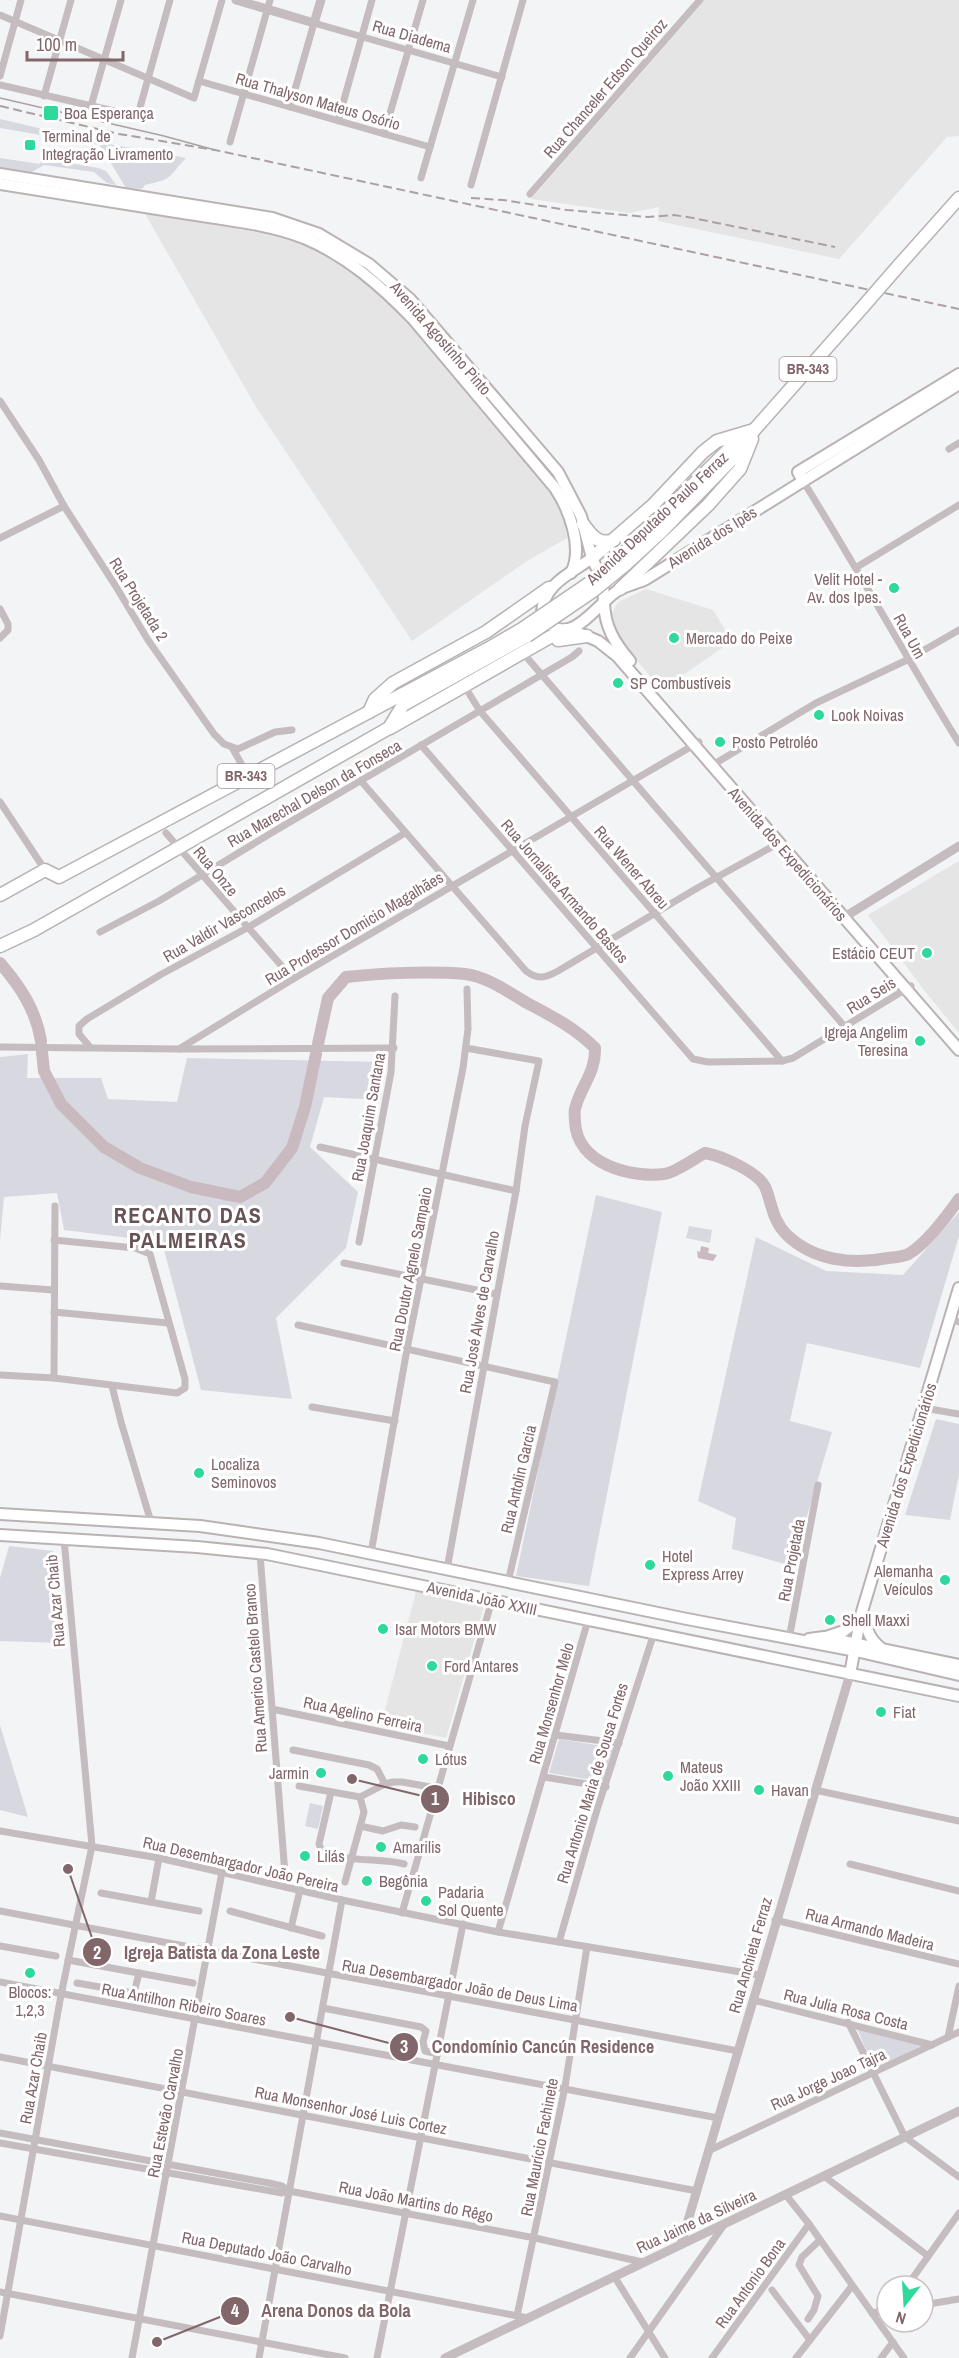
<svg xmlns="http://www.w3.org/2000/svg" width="959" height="2358" font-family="'Archivo Narrow',sans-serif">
  <rect width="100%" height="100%" fill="#f2f4f5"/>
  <g fill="#e5e5e6">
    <path d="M705,0H959V136L947,137L839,259L658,221L659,207L629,213L531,199Z"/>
    <path d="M144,212L265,234L302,244L339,262L360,276L413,322L487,416L538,475L562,506L567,538L527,561L412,641L256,407Z"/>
    <path d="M646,589L713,610L732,641L662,690L627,649L616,634L612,621L611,615L618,602Z"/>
    <path d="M959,861V1033L924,990L868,915Z"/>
    <path d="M416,1591L484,1606L446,1738L381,1725Z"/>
  </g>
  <g fill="#d8d8e1">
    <path d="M0,119L103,143L186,158C167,178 175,178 145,185L142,189L126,188L100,145L0,128Z"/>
    <path d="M0,158L40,164L41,158L98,168L106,171L116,185L107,183L94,172L44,165L30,173L0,168Z"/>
    <path d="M28,1054L27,1078H101L108,1099L177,1102L187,1058L382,1062L381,1100L324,1097L310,1147L358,1192L346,1248L276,1318L292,1399L201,1390L162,1242L64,1230L57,1193L4,1197L0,1240V1057Z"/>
    <path d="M596,1195L662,1212L589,1586L516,1576Z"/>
    <path d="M959,1212V1236L920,1368L807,1343L790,1421L832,1432L792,1566L732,1549L736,1518L698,1501L756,1237L826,1271L903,1275Z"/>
    <path d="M689,1226L712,1230L710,1243L686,1238Z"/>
    <path d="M936,1419L959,1424V1474L950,1520L905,1515Z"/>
    <path d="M9,1546L53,1551L60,1643L0,1641V1578Z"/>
    <path d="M0,1725L28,1817L0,1810Z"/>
    <path d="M559,1739L615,1748L605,1782L549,1773Z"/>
    <path d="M310,1803L323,1806L318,1829L305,1826Z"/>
    <path d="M857,2028L922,2045L874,2070Z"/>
  </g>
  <path fill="#c9babf" d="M701,1246L709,1248L708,1253L717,1255L713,1261L698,1258L697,1251L700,1252Z"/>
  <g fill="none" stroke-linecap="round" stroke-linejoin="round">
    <g stroke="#c9babf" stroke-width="12">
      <path d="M0,963C20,986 36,1010 41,1041"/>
      <path d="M318,1044L328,998L346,977C381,973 430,971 465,974C486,976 510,993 527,1003C552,1016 575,1028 595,1048C596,1073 580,1087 575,1109C574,1113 575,1118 575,1122C577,1164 630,1178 664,1174C675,1173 695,1158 705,1153C721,1156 760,1172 766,1189C772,1205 773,1221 786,1234C813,1261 853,1265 888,1258C895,1257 905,1257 910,1253C928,1242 947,1216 959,1199"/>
      <path d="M42,1052L44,1071L61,1104L104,1147L140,1168L191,1187L240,1197L265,1183L292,1148L305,1107L316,1054"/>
    </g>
    <defs>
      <g id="secondary">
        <path d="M604,603C605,627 614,642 630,661"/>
        <path d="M579,633L598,641L617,656L959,1050"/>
        <path d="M867,1617C865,1631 871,1640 882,1649"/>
        <path d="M850,1674L861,1615L959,1288"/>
      </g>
      <g id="primary">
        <path d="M0,174L272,218L319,234L369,264L410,299L558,472L581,516L592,558L603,582L604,603"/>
        <path d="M0,184C63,194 126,204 189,214C227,220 268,224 304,238C347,256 381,286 413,319L555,488C569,509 584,548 571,573"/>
        <path d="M803,481L798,472L959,374"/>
        <path d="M592,558C571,573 542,585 542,614C567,656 597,602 620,589C628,585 638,583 646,579L959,384"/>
        <path d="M0,1514L200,1526L319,1543L687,1619L856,1651L959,1675"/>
        <path d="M0,1535L197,1547L267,1554L959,1696"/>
        <path d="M826,1637L844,1631L860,1619"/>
        <path d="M809,1639L824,1637L959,1665"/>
      </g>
      <g id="trunk">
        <path d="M901,263L959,198"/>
        <path d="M583,524C591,535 599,546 614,540"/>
        <path d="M592,558L653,505L703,452L717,441L754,430"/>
        <path d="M619,558L729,449L742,439"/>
        <path d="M625,565L661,532L735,456L755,429L861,309"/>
        <path d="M620,589L708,505L740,469L752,439"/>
        <path d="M558,640L587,636"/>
        <path d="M369,712L375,699L393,683L486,632L549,588"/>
        <path d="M390,728L550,637L566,630"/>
        <path d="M0,895L45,870L59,877L491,647L522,629"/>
        <path d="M0,946L34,930L389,728L403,705L527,636"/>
      </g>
    </defs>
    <use href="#secondary" stroke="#bab1b3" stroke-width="14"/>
    <use href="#primary" stroke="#bab2b3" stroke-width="14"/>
    <use href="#trunk" stroke="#b8b2b3" stroke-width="15"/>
    <g stroke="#c4bcbe" stroke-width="7">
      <path d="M0,15L194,98L222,0"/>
      <path d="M0,76L21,0"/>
      <path d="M199,81L430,147"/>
      <path d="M0,85L136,116L139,111L170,0"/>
      <path d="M44,96L71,0"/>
      <path d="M91,106L121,0"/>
      <path d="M290,107L314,23L502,77"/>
      <path d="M338,121L372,0"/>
      <path d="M384,134L423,0"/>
      <path d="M230,142L270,0"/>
      <path d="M421,178L473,0"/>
      <path d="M471,185L523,0"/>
      <path d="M530,194L700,0"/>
      <path d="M0,401L39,460L64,506L115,585L148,640L214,734L224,744L238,749L275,732L292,730"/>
      <path d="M949,449L959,443"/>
      <path d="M803,481C857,567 905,656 959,743"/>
      <path d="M0,538L64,506"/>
      <path d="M857,567L959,505"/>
      <path d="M0,609L8,624V630L0,638"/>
      <path d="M523,653L845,1027"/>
      <path d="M465,687L480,711L782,1061"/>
      <path d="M421,745L693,1059L708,1062L782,1061L793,1058L911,986"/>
      <path d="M233,749L248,776"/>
      <path d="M711,766L816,703L907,660L959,630"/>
      <path d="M361,781L526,971C538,980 545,978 558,971L699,887L779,843"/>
      <path d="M0,802L45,870"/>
      <path d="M166,833L293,979"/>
      <path d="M100,932L159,901L278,829L572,657L579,651"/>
      <path d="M0,1047L179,1049L293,979L699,742"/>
      <path d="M90,1047L79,1034V1026L87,1019L160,975L247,928L405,833"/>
      <path d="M179,1049L394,1048"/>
      <path d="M320,1147L516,1191"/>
      <path d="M359,1242L391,1072L395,996"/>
      <path d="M344,1263L496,1294"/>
      <path d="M0,1286L53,1290"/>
      <path d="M54,1312L168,1323"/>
      <path d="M956,1321L959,1322"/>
      <path d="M298,1325L555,1382L508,1582"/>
      <path d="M0,1375L54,1378L177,1393L185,1388V1379L150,1254L135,1248L54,1240"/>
      <path d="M54,1378L55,1206"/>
      <path d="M112,1386L121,1422L151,1522"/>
      <path d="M312,1407L395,1421"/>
      <path d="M930,1409L959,1414"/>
      <path d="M371,1553L407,1349L463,1068L468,1029L467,989"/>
      <path d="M260,1554L286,1887"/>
      <path d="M447,1569L516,1191L525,1126L539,1061L466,1048"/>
      <path d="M789,1639L818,1485"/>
      <path d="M272,1709L449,1746"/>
      <path d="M556,1735L619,1743"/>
      <path d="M293,1750L369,1765L377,1769L385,1784"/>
      <path d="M544,1777L606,1787"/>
      <path d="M299,1786L360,1797L385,1784L393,1782H402L436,1788"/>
      <path d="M815,1790L959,1821"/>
      <path d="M331,1792L319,1844L321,1849C346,1864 378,1857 404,1864"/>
      <path d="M360,1826L383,1831L401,1825L415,1827"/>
      <path d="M0,1831L159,1858L342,1900L498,1932L759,1975"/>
      <path d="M850,1864L959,1891"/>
      <path d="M345,1882L364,1812L360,1797"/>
      <path d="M101,1893L199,1911"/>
      <path d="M151,1902L159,1858"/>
      <path d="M0,1911L738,2051"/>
      <path d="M230,1911L322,1936"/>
      <path d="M402,1913L492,1600"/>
      <path d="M775,1920L959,1964"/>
      <path d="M291,1928L300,1890"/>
      <path d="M498,1932L588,1620"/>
      <path d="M559,1942L596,1813L654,1633"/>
      <path d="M0,1946L56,1956"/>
      <path d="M68,1960L193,1983"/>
      <path d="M0,1982L718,2118"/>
      <path d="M77,1983L134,1993L139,1973"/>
      <path d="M753,2000L932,2045"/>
      <path d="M323,2008L421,2027L426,2031L423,2042L425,2051L438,2054"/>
      <path d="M848,2022L905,2137L959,2177"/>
      <path d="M948,2037L959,1986"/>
      <path d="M0,2057L697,2191"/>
      <path d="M0,2133L269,2183L282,2186L289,2191"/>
      <path d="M0,2143L282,2193L289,2191L535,2238L642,2262"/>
      <path d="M708,2151L959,2032"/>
      <path d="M824,2176L928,2256"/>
      <path d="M786,2195L809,2224L904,2358"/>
      <path d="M0,2216L528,2318"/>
      <path d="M614,2276L665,2358"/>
      <path d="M907,2286L959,2213"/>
      <path d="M772,2290L810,2340"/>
      <path d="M0,2292L345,2358"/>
      <path d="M923,2305L959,2299"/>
      <path d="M872,2313L887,2310"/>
      <path d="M517,2316L565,2087L587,1947"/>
      <path d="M808,2319L814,2310L818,2296L799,2265L802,2257L820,2240"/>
      <path d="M0,2336L61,1995L92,1846L64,1539"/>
      <path d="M132,2358L222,1872"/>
      <path d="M259,2358L342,1900"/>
      <path d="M377,2358L463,1924"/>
      <path d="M630,2358L724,2225"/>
      <path d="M712,2358L809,2224"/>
      <path d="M796,2358L852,2286"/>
      <path d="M881,2358L893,2342"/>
    </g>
    <g stroke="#c4bcbe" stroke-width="9">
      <path d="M236,0L314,23L321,0"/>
      <path d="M843,918L959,846"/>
      <path d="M681,2244L850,1674"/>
      <path d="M445,2358L959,2111"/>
    </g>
    <use href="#secondary" stroke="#fff" stroke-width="10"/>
    <use href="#primary" stroke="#fff" stroke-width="10"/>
    <use href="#trunk" stroke="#fff" stroke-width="12"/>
    <path stroke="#aba0a2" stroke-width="1.5" d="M0,98L164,136L215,150"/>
    <g stroke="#aba0a2" stroke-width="2" stroke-dasharray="9 4.5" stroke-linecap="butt">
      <path d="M0,106L119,134L215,150L959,309"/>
      <path d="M471,198L503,200L567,210L648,217L674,215L693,218L835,247"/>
    </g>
    <defs>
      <g id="trunk-bridge">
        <path d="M861,309L901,263"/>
        <path d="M522,629L588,584L619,558"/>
        <path d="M527,636L593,591L625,565"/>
      </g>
    </defs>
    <use href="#trunk-bridge" stroke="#b8b2b3" stroke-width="15" stroke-linecap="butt"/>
    <use href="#trunk-bridge" stroke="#fff" stroke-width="12"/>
  </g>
  <g fill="#2ed99c" stroke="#fff" stroke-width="2">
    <rect x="43" y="105" width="16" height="16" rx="3"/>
    <rect x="24" y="139" width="12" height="12" rx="3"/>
    <circle cx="894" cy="588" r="6"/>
    <circle cx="674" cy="638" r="6"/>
    <circle cx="618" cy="683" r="6"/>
    <circle cx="819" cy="715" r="6"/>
    <circle cx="720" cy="742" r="6"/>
    <circle cx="927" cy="953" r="6"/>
    <circle cx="920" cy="1041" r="6"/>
    <circle cx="199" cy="1473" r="6"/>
    <circle cx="650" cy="1565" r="6"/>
    <circle cx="945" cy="1580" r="6"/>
    <circle cx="830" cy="1620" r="6"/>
    <circle cx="383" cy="1629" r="6"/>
    <circle cx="432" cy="1666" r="6"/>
    <circle cx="881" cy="1712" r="6"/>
    <circle cx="423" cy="1759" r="6"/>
    <circle cx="321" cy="1773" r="6"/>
    <circle cx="668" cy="1776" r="6"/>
    <circle cx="759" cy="1790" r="6"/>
    <circle cx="381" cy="1847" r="6"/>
    <circle cx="305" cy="1856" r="6"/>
    <circle cx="367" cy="1881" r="6"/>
    <circle cx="426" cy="1901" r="6"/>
    <circle cx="30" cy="1973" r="6"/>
  </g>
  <g text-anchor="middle" stroke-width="6" stroke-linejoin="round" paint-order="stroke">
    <g fill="#fff" stroke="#a79497" stroke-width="1.5">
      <rect x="779.5" y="357" width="57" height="24" rx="4.5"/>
      <rect x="217.5" y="764" width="57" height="24" rx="4.5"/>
    </g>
    <g font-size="15" font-weight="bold" fill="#81666a">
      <text x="808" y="374">BR-343</text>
      <text x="246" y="781">BR-343</text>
    </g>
    <g font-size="16" fill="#81666a" stroke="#fff">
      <text transform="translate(412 36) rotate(16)" y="6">Rua Diadema</text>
      <text transform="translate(605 88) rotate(-49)" y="6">Rua Chanceler Edson Queiroz</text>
      <text transform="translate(318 101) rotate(16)" y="6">Rua Thalyson Mateus Osório</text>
      <text transform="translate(441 338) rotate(49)" y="6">Avenida Agostinho Pinto</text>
      <text transform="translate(657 518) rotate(-43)" y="6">Avenida Deputado Paulo Ferraz</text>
      <text transform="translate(712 537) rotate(-32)" y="6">Avenida dos Ipês</text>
      <text transform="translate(139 599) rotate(58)" y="6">Rua Projetada 2</text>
      <text transform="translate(910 636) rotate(61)" y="6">Rua Um</text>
      <text transform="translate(314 793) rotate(-30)" y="6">Rua Marechal Delson da Fonseca</text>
      <text transform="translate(788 854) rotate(49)" y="6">Avenida dos Expedicionários</text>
      <text transform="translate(632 867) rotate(49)" y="6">Rua Wener Abreu</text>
      <text transform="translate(216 871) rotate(50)" y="6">Rua Onze</text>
      <text transform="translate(565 891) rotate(49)" y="6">Rua Jornalista Armando Bastos</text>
      <text transform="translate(224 923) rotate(-30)" y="6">Rua Valdir Vasconcelos</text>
      <text transform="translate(354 928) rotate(-31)" y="6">Rua Professor Domicio Magalhães</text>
      <text transform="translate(871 995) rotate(-32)" y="6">Rua Seis</text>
      <text transform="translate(368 1117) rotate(-80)" y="6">Rua Joaquim Santana</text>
      <text transform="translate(410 1269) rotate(-79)" y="6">Rua Doutor Agnelo Sampaio</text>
      <text transform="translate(479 1312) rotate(-80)" y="6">Rua José Alves de Carvalho</text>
      <text transform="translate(906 1465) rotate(-73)" y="6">Avenida dos Expedicionários</text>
      <text transform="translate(518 1479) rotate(-77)" y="6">Rua Antolin Garcia</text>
      <text transform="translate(791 1560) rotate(-79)" y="6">Rua Projetada</text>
      <text transform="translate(482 1598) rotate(12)" y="6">Avenida João XXIII</text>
      <text transform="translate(55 1601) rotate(-95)" y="6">Rua Azar Chaib</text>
      <text transform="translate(255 1668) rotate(-94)" y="6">Rua Americo Castelo Branco</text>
      <text transform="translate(551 1703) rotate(-74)" y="6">Rua Monsenhor Melo</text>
      <text transform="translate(363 1714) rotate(12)" y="6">Rua Agelino Ferreira</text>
      <text transform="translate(592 1783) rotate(-73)" y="6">Rua Antonio Maria de Sousa Fortes</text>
      <text transform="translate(241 1864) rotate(13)" y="6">Rua Desembargador João Pereira</text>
      <text transform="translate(870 1929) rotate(14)" y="6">Rua Armando Madeira</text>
      <text transform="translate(750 1955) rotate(-74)" y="6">Rua Anchieta Ferraz</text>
      <text transform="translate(460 1985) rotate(10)" y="6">Rua Desembargador João de Deus Lima</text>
      <text transform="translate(184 2004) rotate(11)" y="6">Rua Antilhon Ribeiro Soares</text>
      <text transform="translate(846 2009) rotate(14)" y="6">Rua Julia Rosa Costa</text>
      <text transform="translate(33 2078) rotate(-80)" y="6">Rua Azar Chaib</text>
      <text transform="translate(828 2079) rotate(-25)" y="6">Rua Jorge Joao Tajra</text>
      <text transform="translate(351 2110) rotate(11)" y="6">Rua Monsenhor José Luis Cortez</text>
      <text transform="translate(165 2113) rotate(-79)" y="6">Rua Estevão Carvalho</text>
      <text transform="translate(539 2147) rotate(-79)" y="6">Rua Maurício Fachinete</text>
      <text transform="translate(416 2201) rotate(11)" y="6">Rua João Martins do Rêgo</text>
      <text transform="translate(696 2221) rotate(-25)" y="6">Rua Jaime da Silveira</text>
      <text transform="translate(267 2253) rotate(11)" y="6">Rua Deputado João Carvalho</text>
      <text transform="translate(750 2283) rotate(-54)" y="6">Rua Antonio Bona</text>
    </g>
    <g font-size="16" fill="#81666a" stroke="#fff" text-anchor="start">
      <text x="64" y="119">Boa Esperança</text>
      <text x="42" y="142">Terminal de<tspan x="42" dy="18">Integração Livramento</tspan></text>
      <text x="882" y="585" text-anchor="end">Velit Hotel -<tspan x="882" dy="18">Av. dos Ipes.</tspan></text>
      <text x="686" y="644">Mercado do Peixe</text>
      <text x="630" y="689">SP Combustíveis</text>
      <text x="831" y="721">Look Noivas</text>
      <text x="732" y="748">Posto Petroléo</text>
      <text x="915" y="959" text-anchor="end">Estácio CEUT</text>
      <text x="908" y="1038" text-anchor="end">Igreja Angelim<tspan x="908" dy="18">Teresina</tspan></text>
      <text x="211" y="1470">Localiza<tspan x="211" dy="18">Seminovos</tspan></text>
      <text x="662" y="1562">Hotel<tspan x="662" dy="18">Express Arrey</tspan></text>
      <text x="933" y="1577" text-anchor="end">Alemanha<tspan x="933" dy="18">Veículos</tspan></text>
      <text x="842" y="1626">Shell Maxxi</text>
      <text x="395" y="1635">Isar Motors BMW</text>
      <text x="444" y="1672">Ford Antares</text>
      <text x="893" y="1718">Fiat</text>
      <text x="435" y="1765">Lótus</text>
      <text x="680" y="1773">Mateus<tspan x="680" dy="18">João XXIII</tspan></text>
      <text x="309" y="1779" text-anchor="end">Jarmin</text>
      <text x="771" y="1796">Havan</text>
      <text x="393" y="1853">Amarilis</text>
      <text x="317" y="1862">Lilás</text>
      <text x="379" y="1887">Begônia</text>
      <text x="438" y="1898">Padaria<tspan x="438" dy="18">Sol Quente</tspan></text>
      <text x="30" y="1998" text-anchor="middle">Blocos:<tspan x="30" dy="18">1,2,3</tspan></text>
    </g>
    <g font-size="22" font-weight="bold" letter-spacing="1.5" fill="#675356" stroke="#fff">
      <text x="188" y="1223">RECANTO DAS<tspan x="188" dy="25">PALMEIRAS</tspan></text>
    </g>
  </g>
  <path fill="none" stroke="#81666a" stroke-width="2" d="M352 1779L435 1799M68 1869L97 1952M290 2017L404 2047M157 2342L235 2311"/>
  <g fill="#81666a" stroke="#fff" stroke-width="2">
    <circle cx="352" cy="1779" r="6"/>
    <circle cx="68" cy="1869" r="6"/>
    <circle cx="290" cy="2017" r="6"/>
    <circle cx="157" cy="2342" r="6"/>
    <circle cx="435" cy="1799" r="15"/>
    <circle cx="97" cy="1952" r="15"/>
    <circle cx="404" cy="2047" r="15"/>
    <circle cx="235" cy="2311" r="15"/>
  </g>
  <g font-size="18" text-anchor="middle" font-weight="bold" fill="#fff">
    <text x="435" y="1805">1</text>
    <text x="97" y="1959">2</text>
    <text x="404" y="2053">3</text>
    <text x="235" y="2317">4</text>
  </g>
  <g font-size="18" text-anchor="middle" font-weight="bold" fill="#81666a" stroke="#fff" stroke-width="6" stroke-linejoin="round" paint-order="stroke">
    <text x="489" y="1805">Hibisco</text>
    <text x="222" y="1959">Igreja Batista da Zona Leste</text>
    <text x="543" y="2053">Condomínio Cancún Residence</text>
    <text x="336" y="2317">Arena Donos da Bola</text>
  </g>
  <g transform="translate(905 2304) rotate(197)"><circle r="28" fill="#ffffff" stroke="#cdc2c3" stroke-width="1.5"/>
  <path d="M0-4.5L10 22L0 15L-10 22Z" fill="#2ed99c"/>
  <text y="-9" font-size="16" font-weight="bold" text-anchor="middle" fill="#81666a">N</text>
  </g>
  <path d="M27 51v9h96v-9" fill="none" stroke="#81666a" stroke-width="3"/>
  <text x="36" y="51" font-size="18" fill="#81666a" stroke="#ffffff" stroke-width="4.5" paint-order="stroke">100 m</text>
</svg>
